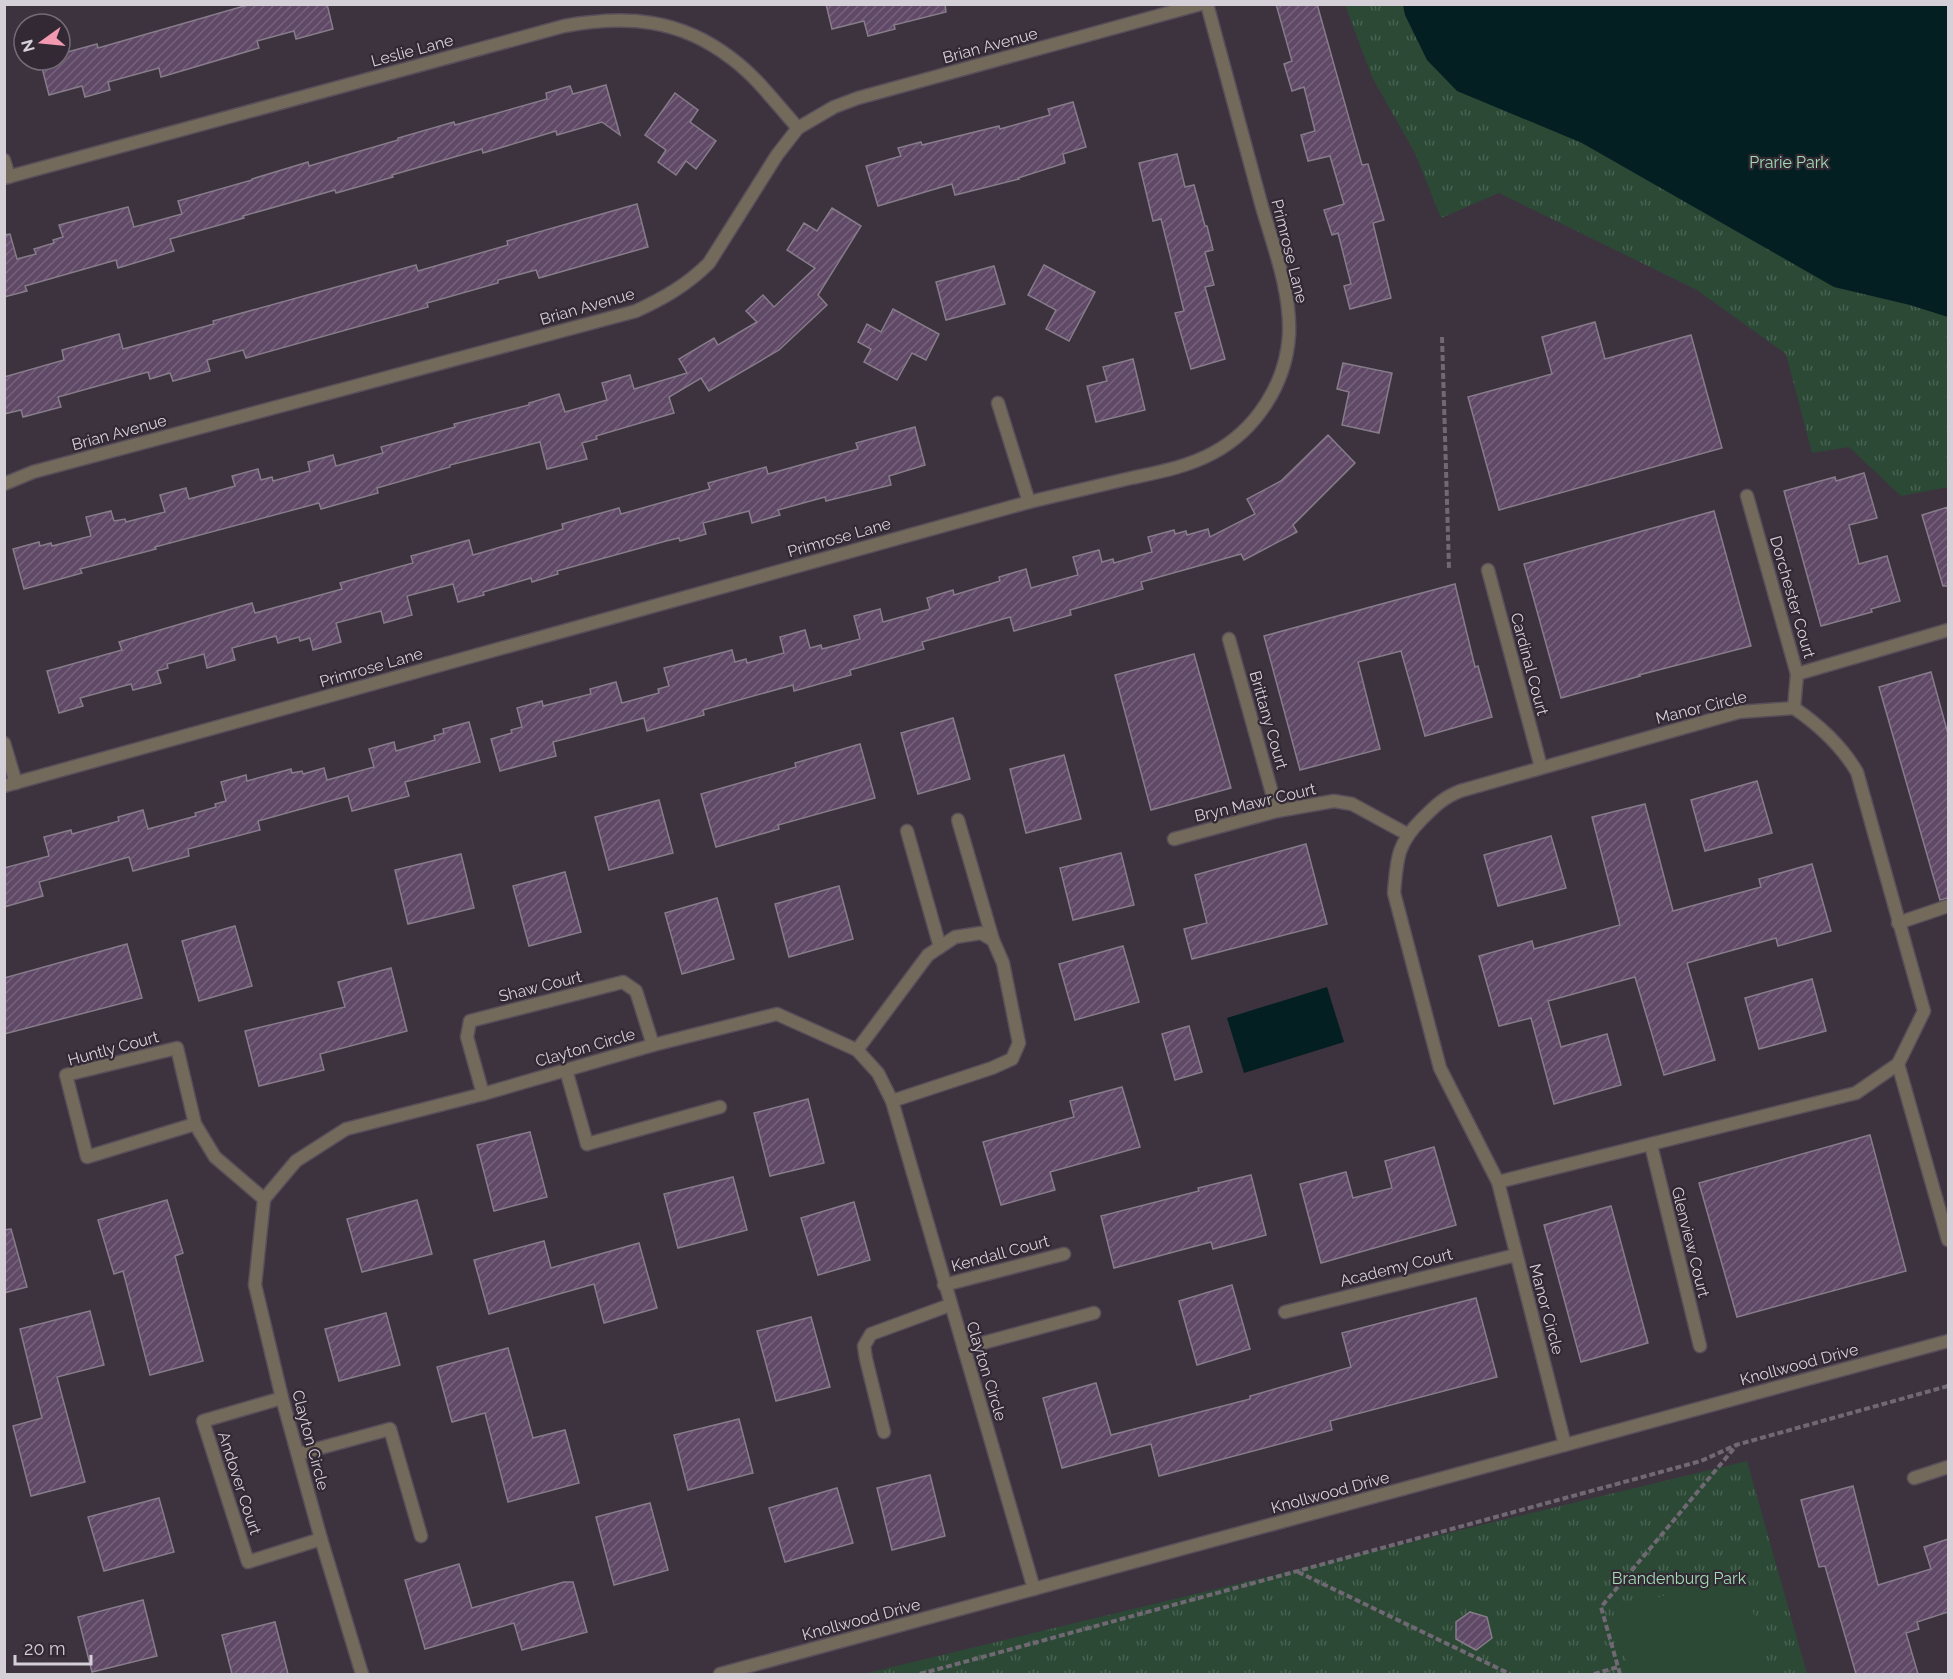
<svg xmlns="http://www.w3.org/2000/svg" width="1953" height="1679" font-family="Raleway,sans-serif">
  <defs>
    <pattern id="park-tufts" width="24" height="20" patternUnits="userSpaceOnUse" patternTransform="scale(1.5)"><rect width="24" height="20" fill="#2b4935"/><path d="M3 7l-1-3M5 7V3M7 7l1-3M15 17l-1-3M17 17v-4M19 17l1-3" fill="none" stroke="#496252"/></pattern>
    <pattern id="building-hatch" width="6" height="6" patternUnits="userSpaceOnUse" patternTransform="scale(1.5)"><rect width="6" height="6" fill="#604966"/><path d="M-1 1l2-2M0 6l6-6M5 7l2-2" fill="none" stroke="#76627b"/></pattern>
  </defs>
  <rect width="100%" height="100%" fill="#3c333f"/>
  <g fill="url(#park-tufts)">
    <path d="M1345,5H1948V487L1901,496L1849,447L1812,453L1786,354L1697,290L1499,193L1441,218L1415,153L1372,77Z"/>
    <path d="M1747,1461L1807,1674H863Z"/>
  </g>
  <path fill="#2b4935" d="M1742,1574L1771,1674H1631L1613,1610Z"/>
  <g fill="#041f21">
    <path d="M1403,5H1948V317L1910,305L1834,287L1582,143L1457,91L1427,60L1405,15Z"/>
    <path d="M1327,987L1344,1042L1244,1073L1227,1018Z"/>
  </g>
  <g fill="url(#building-hatch)" stroke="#877c8a" stroke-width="1.5">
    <path d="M251,4H327L333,29L296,39L294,31L257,41L259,48L161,77L159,68L108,82L110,90L85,97L82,86L49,95L40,60H60V54L97,44L98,48Z"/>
    <path d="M826,4H945L946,12L894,25L895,29L868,36L864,21L832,29Z"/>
    <path d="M1276,4H1317L1362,165L1368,164L1384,220L1373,223L1391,298L1350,309L1344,286L1351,284L1338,233L1332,235L1324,210L1344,204L1330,156L1308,161L1301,135L1315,131L1304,87L1292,91L1284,64L1292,61Z"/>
    <path d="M606,85L620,135L602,122L557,135L556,131L483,153L482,149L392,175L393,177L336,193L335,190L243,216L244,218L170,239L174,251L118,268L116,260L25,286L27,291L4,297V235L10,234L17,259L36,254L34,249L54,243L53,240L63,237L59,225L128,207L134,227L182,214L178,201L252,180V179L308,162L309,166L398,140V138L454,122L455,125L547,99L546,93L570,86L573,94Z"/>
    <path d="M675,93L698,110L690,122L716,141L696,169L686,161L676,175L658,162L666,150L645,135Z"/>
    <path d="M1073,102L1086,147L1063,154L1065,163L1018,178L1019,179L955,195L952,184L878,206L866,166L901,156L898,148L921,142L922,145L999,126L1000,129L1050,115L1048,109Z"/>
    <path d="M1177,154L1185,187L1194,185L1205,226H1207L1213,250L1205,252L1214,285L1205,287L1225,359L1191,369L1175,313L1184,311L1161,219L1153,221L1139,163Z"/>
    <path d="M637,204L648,247L539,278L536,270L498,280V283L427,303L428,307L246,358L243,350L207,360L210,371L173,381L170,373L150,379L148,372L58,397L61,407L23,417L21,410L4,414V377L64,360L62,350L119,334L123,349L214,324L213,321L416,265L418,271L508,245L507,241Z"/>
    <path d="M832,208L861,226L818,295L827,305L779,350L709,391L701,378L669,397L674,413L596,436L597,439L582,443L587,459L547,469L540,442L450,465V467L377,488L378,493L321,509L319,503L155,547L156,549L80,569L82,573L24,589L13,549L39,542L40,546L51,543L52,546L91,536L86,517L111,511L114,521L125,519L126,522L165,512L160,495L186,488L189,499L235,486L232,476L258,469L261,480L272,477L273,481L310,471L308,462L333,455L336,466L383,453L381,447L455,427L454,424L529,405V403L559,394L565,412L607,400L602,383L630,375L634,389L687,373L679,359L714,338L718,345L757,322L746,311L763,295L774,307L815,268L787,250L804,223L817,231Z"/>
    <path d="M1044,265L1095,292L1069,341L1046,329L1056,310L1028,295Z"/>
    <path d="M994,266L1005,304L946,320L936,282Z"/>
    <path d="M893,309L939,334L926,360L912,353L897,380L864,362L871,349L858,342L867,324L881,332Z"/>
    <path d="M1595,322L1605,359L1691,335L1722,448L1499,510L1468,397L1552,374L1542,337Z"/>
    <path d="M1133,359L1145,410L1096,422L1087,386L1107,381L1103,367Z"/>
    <path d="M1343,363L1392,373L1379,433L1342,425L1349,392L1337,389Z"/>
    <path d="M915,427L925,465L889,476L891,485L826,501L825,497L778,510L780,515L752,523L749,511L703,523L706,534L680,541L679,538L666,541L557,571L558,574L532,582L531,578L483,592L484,595L458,602L453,584L407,596L412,615L384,623L381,611L336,623L341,642L313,650L310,638L300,641L299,637L278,643L276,636L232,648L235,660L207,668L204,654L167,664L168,668L157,671L161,683L133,690L131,684L80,698L83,706L59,713L47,671L122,650L119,642L252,603L255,613L342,589L340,583L413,563L411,556L469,540L473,555L563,529L562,524L619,508L621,514L710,489L708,483L766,467L768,474L858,449L856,443Z"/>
    <path d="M1328,435L1355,463L1293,525L1297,532L1244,560L1241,554L1141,582L1143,589L1070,610L1071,615L1014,631L1010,617L922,642L924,649L850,670L851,675L794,691L793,685L703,710L704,715L647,731L644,718L553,742L556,756L500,771L491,739L512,733L511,730L522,727L517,708L542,701L543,706L591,694L590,689L616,682L622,703L659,693L658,689L669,686L664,668L732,650L735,662L746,659L747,663L784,653L780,637L805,630L810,648L821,645L822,649L860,639L854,616L880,609L883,622L930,609L927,598L953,590L954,595L1000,581L999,577L1026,569L1031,588L1078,575L1073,557L1099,550L1102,562L1113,559L1114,563L1152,552L1148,537L1174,530L1175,534L1186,531L1187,535L1208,529L1210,537L1255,514L1247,499L1281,481Z"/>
    <path d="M1864,473L1877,518L1849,525L1859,564L1887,556L1900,601L1871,609L1872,612L1821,626L1784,491L1835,477L1836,481Z"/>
    <path d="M1948,507V586H1943L1922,515Z"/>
    <path d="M1714,511L1751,646L1639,675L1640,676L1561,698L1524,564Z"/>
    <path d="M1455,584L1475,667L1478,666L1492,717L1425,736L1401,651L1358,662L1380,749L1300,770L1264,636Z"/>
    <path d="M1194,654L1231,788L1151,810L1115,675Z"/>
    <path d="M1931,672L1948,734V898L1940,900L1879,687Z"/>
    <path d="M953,718L970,779L918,794L901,733Z"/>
    <path d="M469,722L480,762L405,782L409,796L352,811L348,796L258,821L260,830L188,849L189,856L133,871L129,857L39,882L43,896L4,907V868L49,856L44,837L71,830L72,834L119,821L118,817L143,810L148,829L196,816L195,813L216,807L215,804L226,801L221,782L246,775L247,781L291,769L292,773L302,771L303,774L324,768L327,780L374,767L369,749L394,742L396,751L435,740L434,736L444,733L443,729Z"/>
    <path d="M860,744L875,798L778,825L779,829L716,847L701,794L796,767L795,763Z"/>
    <path d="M1064,755L1081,819L1026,833L1010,769Z"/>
    <path d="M1757,781L1772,833L1705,851L1691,800Z"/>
    <path d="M659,800L673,853L609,870L595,817Z"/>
    <path d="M1645,804L1673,911L1761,887L1759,879L1812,864L1831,931L1778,946L1776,938L1687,963L1715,1060L1664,1075L1635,977L1548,1001L1561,1047L1607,1034L1621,1085L1554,1104L1531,1018L1499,1026L1479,956L1532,941L1534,949L1620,925L1592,817Z"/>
    <path d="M1551,836L1566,888L1498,906L1484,855Z"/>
    <path d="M1306,844L1327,924L1192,959L1184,929L1207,923L1195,875Z"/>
    <path d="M1121,853L1134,905L1073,920L1060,868Z"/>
    <path d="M461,854L474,908L408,924L395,870Z"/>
    <path d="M565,872L581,932L529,946L513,886Z"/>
    <path d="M839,886L853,939L789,957L775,904Z"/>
    <path d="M717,898L734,959L682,974L665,913Z"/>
    <path d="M235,926L252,986L199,1001L182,941Z"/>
    <path d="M127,944L142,998L4,1034V978Z"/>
    <path d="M1123,946L1139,1002L1075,1020L1059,964Z"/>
    <path d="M391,968L407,1031L320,1054L324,1070L259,1086L245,1031L345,1007L338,982Z"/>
    <path d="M1812,979L1826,1031L1759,1049L1745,998Z"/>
    <path d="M1189,1026L1202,1072L1175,1080L1162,1034Z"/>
    <path d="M1122,1087L1140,1147L1050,1172L1055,1190L1001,1205L983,1142L1074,1117L1070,1101Z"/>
    <path d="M808,1099L824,1163L770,1176L754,1113Z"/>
    <path d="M530,1132L547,1197L494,1211L477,1145Z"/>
    <path d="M1870,1135L1906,1271L1737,1317L1699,1183Z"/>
    <path d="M1434,1147L1456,1225L1321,1263L1300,1184L1346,1172L1353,1198L1392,1188L1385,1161Z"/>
    <path d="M1251,1175L1266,1235L1213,1249L1211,1242L1114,1268L1101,1216L1199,1191L1198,1188Z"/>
    <path d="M733,1177L747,1230L678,1248L664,1194Z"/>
    <path d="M167,1200L183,1253L175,1256L203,1361L150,1375L123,1271L114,1274L98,1220Z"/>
    <path d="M417,1200L432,1254L362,1272L347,1219Z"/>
    <path d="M854,1202L870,1260L818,1275L801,1218Z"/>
    <path d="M1611,1206L1648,1343L1581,1362L1544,1225Z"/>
    <path d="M11,1229L27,1287L4,1293V1230Z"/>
    <path d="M544,1241L551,1268L639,1243L657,1308L604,1323L594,1284L489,1314L474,1260Z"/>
    <path d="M1232,1285L1250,1349L1197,1365L1179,1301Z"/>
    <path d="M1476,1298L1497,1377L1330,1421L1332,1430L1159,1476L1151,1444L1062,1468L1043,1398L1096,1383L1111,1435L1250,1399V1396L1351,1367L1342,1333Z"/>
    <path d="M90,1311L104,1365L57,1377L85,1482L31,1496L13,1426L42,1418L20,1329Z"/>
    <path d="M386,1313L400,1365L339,1381L325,1329Z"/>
    <path d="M811,1317L830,1387L776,1401L757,1331Z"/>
    <path d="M508,1348L533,1438L565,1430L579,1483L508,1502L485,1413L452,1422L437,1367Z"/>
    <path d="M739,1419L753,1473L688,1490L674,1435Z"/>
    <path d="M930,1475L945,1536L892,1550L877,1488Z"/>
    <path d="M1853,1486L1878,1585L1931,1569L1924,1547L1948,1539V1612L1917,1622L1919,1629L1906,1633L1918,1674H1856L1825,1566L1819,1567L1801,1500Z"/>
    <path d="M837,1488L853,1543L785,1562L769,1508Z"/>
    <path d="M159,1498L174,1552L104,1571L88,1517Z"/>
    <path d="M650,1503L668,1570L614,1585L596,1517Z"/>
    <path d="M459,1564L472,1608L564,1582H573L587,1632L522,1650L514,1623L425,1649L405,1580Z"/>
    <path d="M143,1600L157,1656L92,1672L78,1617Z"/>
    <path d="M1470,1612L1487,1617L1492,1638L1476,1650L1456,1639V1622Z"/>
    <path d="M275,1622L288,1674H232L222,1635Z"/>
  </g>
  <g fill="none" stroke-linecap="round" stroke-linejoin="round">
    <defs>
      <g id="service">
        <path d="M958,820L993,940"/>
        <path d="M907,831L940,947"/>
        <path d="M587,1144L720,1107"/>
      </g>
      <g id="minor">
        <path d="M4,160L9,177"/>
        <path d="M4,178L564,26C626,15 679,18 731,58C757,77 777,105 798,128"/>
        <path d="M998,403L1029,502"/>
        <path d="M4,484L33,472L636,311C664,298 687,285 709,263L777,155L798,128L834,107L858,98L1201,4"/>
        <path d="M1747,496L1797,674L1794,708"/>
        <path d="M1488,570L1541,767"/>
        <path d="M1229,639L1277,811"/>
        <path d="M1797,674L1948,630"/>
        <path d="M4,743L16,783"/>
        <path d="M4,786L1029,502C1063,494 1097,486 1131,478C1159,472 1187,467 1213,453C1256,430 1286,384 1289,335C1291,292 1274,248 1262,207C1244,139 1225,72 1207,4"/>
        <path d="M1174,839L1277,811L1334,801L1352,804L1407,834"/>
        <path d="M1898,923L1948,906"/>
        <path d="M857,1050L928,955L955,937L981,933L993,940L1003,963L1019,1043L1012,1059L992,1068L892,1101"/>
        <path d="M1898,1064L1948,1240"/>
        <path d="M566,1070L587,1144"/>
        <path d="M483,1094L467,1037L470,1021L623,982L636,991L653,1045"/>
        <path d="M195,1124L87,1157L66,1075L177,1048L195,1124L215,1157L264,1199"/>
        <path d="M1651,1145L1700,1346"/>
        <path d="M1498,1182L1856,1093L1898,1064L1924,1011L1857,772C1841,745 1819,725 1794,708L1739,712L1460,791C1443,798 1436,805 1422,819C1397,844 1397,858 1394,893L1440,1068L1498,1182L1565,1445"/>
        <path d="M944,1285L1064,1254"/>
        <path d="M1285,1312L1516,1255"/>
        <path d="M964,1348L1094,1313"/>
        <path d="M282,1398L203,1421L248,1562L321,1539"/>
        <path d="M884,1432L866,1359L864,1346L871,1334L950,1305"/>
        <path d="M298,1454L390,1429L421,1536"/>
        <path d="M1914,1478L1948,1467"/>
        <path d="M362,1674L321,1539L282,1398L255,1285L264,1199L296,1161L346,1129L483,1094L653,1045L777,1014L857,1050L878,1073L892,1101L1034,1589"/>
      </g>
      <path id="tertiary" d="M720,1674L1948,1341"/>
    </defs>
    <use href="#service" stroke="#584f5a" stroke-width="15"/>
    <use href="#minor" stroke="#584f5a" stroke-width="15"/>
    <use href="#tertiary" stroke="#584f5a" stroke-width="15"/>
    <g stroke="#706872" stroke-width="4" stroke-dasharray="6 3" stroke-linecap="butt">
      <path d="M1442,337L1449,568"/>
      <path d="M1298,1572L1510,1674"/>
      <path d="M920,1674L1701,1461L1736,1445L1948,1386"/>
      <path d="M1594,1674L1618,1667"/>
      <path d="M1620,1674L1601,1607L1736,1446"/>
    </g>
    <use href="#service" stroke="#736a5b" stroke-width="12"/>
    <use href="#minor" stroke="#736a5b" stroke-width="12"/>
    <use href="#tertiary" stroke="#736a5b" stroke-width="12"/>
  </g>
  <g text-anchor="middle" stroke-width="4.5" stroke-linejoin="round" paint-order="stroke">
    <g font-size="16" fill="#d5cfd7" stroke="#322934">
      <text transform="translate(990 45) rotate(-15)" y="6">Brian Avenue</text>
      <text transform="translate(412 50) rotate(-15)" y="6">Leslie Lane</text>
      <text transform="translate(1290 251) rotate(76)" y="6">Primrose Lane</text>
      <text transform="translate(587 306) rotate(-16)" y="6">Brian Avenue</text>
      <text transform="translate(119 432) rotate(-15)" y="6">Brian Avenue</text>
      <text transform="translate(839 537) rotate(-16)" y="6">Primrose Lane</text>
      <text transform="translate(1793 597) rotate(74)" y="6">Dorchester Court</text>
      <text transform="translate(1530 664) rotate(75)" y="6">Cardinal Court</text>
      <text transform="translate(371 667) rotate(-16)" y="6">Primrose Lane</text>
      <text transform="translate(1701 707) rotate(-14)" y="6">Manor Circle</text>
      <text transform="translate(1269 720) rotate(74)" y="6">Brittany Court</text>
      <text transform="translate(1255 802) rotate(-13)" y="6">Bryn Mawr Court</text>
      <text transform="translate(540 986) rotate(-14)" y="6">Shaw Court</text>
      <text transform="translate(585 1047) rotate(-16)" y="6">Clayton Circle</text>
      <text transform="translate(113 1048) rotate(-15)" y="6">Huntly Court</text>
      <text transform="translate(1691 1242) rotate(76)" y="6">Glenview Court</text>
      <text transform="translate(1000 1253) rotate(-15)" y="6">Kendall Court</text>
      <text transform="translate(1396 1267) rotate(-14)" y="6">Academy Court</text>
      <text transform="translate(1547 1309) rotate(75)" y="6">Manor Circle</text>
      <text transform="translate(1799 1364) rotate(-15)" y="6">Knollwood Drive</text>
      <text transform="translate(987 1371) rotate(73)" y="6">Clayton Circle</text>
      <text transform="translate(311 1440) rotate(75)" y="6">Clayton Circle</text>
      <text transform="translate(240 1483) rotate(72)" y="6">Andover Court</text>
      <text transform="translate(1330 1492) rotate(-15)" y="6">Knollwood Drive</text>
      <text transform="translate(861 1619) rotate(-15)" y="6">Knollwood Drive</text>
    </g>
    <g font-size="16" fill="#a1deb4" stroke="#322934">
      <text x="1789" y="168">Prarie Park</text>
      <text x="1679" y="1584">Brandenburg Park</text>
    </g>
  </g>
  <rect width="1953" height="1679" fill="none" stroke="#d5cfd7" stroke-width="12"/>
  <g transform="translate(42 42) rotate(255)"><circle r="28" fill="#322934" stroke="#736b75" stroke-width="1.5"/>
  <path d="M0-4.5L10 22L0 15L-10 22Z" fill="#f19ab1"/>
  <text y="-9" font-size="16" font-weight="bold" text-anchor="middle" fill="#d5cfd7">N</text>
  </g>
  <path d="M15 1655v9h76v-9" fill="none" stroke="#d5cfd7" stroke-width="3"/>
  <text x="24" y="1655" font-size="18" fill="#d5cfd7" stroke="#322934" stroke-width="4.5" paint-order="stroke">20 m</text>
</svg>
